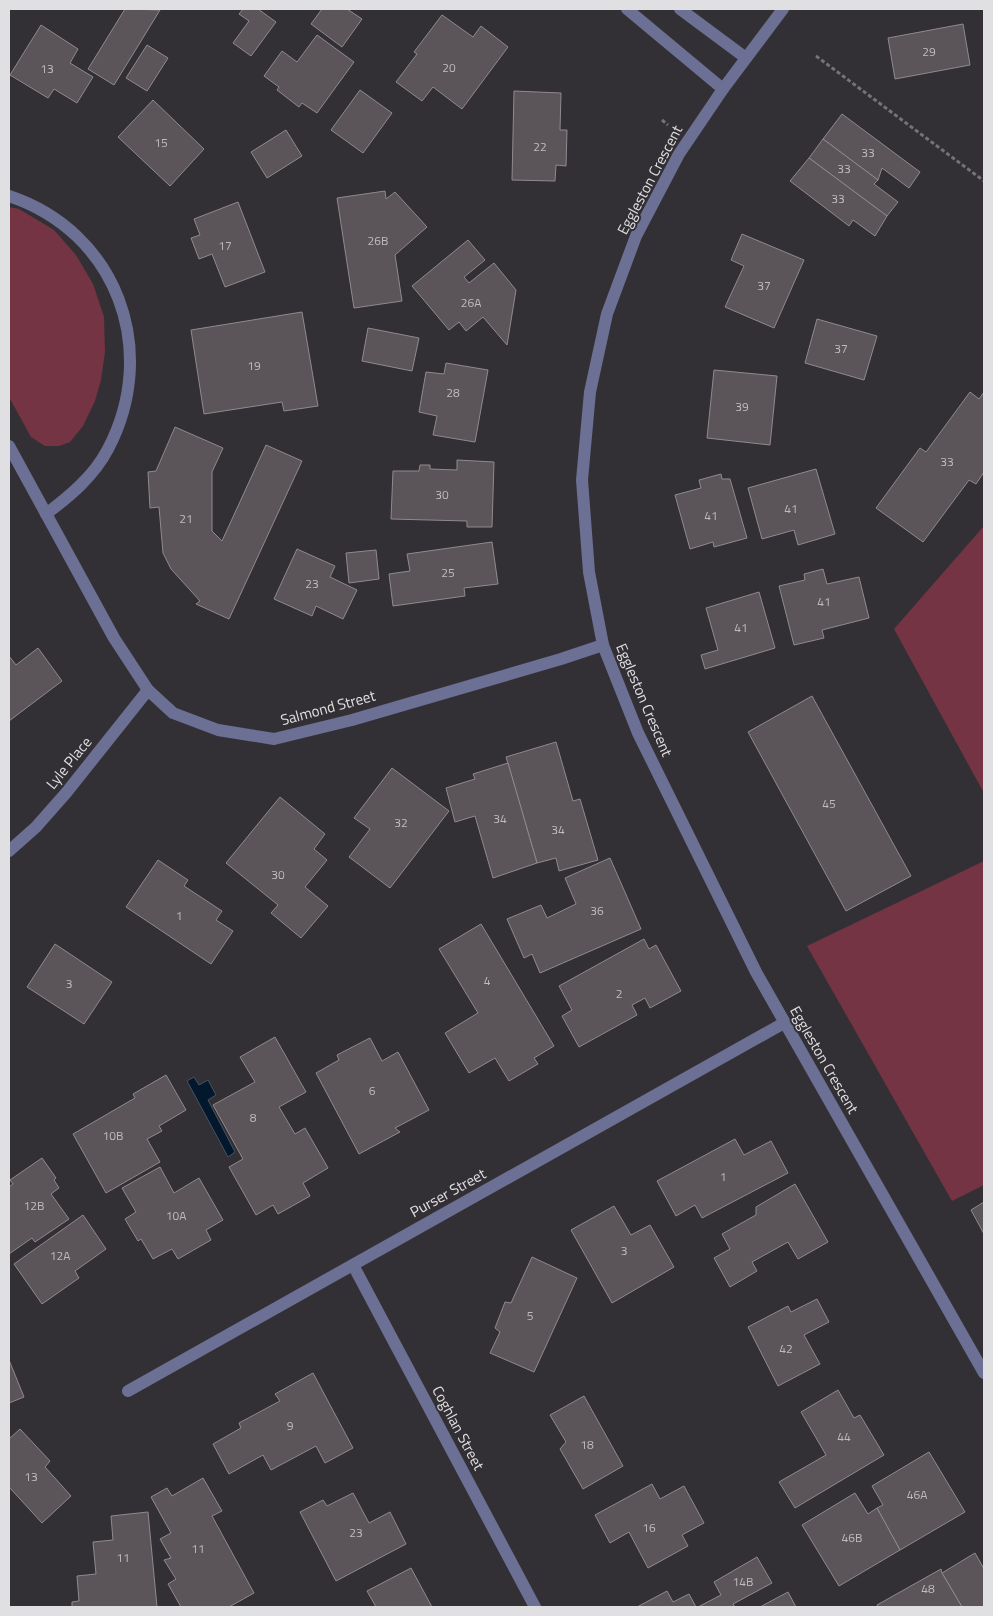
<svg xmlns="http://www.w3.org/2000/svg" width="993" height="1616" font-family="'Titillium Web',sans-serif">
  <rect width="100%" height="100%" fill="#333035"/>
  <g fill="#753444">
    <path d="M9,207L19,209L54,230L76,255L93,284L104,317L105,352L101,380L95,401L83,426L70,442L59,446H45L31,437L9,397Z"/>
    <path d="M984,526V793L894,629Z"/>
    <path d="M984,861V1185L952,1201L807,946Z"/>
  </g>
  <path fill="#03182d" stroke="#455463" d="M194,1077L199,1085L208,1080L216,1095L208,1100L235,1152L228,1157L187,1081Z"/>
  <g fill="#5b5559" stroke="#908a8e">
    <path d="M125,9L160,10L114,85L88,69Z"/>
    <path d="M243,9H258L276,22L251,56L233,43L249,21L239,14Z"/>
    <path d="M322,9H347L362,19L342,47L311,24Z"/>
    <path d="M442,15L473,37L481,26L508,47L462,109L433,87L422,101L396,82L417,54L414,52Z"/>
    <path d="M963,24L970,65L895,79L888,38Z"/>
    <path d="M41,25L78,49L70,63L93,77L77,103L54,89L48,98L10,75Z"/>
    <path d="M317,35L354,62L317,113L302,103L299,107L277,90L279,87L264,76L282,51L297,62Z"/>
    <path d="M147,45L168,58L147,91L126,78Z"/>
    <path d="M360,90L392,113L363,153L331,130Z"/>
    <path d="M514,91L561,93L560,130H567L566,166L556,165L555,181L512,180Z"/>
    <path d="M153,100L204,149L170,186L118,137Z"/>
    <path d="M842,114L920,172L909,188L882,168L878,180L823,139Z"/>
    <path d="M286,130L302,156L267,178L251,152Z"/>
    <path d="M823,139L878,180L874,184L898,202L887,216L809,158Z"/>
    <path d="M809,158L887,216L875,236L853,220L849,226L790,181Z"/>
    <path d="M385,191L386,199L395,192L427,227L395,255L402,301L354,308L337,198Z"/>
    <path d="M238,202L265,272L225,287L212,254L199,259L191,238L200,235L194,219Z"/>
    <path d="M742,234L804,260L774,328L725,307L744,266L731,260Z"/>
    <path d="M468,240L485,260L464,277L469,283L494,263L516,290L507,345L483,317L466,331L459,322L449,330L412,286Z"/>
    <path d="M302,312L318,406L284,411L282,402L204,414L191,330Z"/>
    <path d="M817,319L877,336L864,380L805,363Z"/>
    <path d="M368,328L419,338L412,371L362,361Z"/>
    <path d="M446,363L488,370L475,442L433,435L437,416L419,412L426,372L444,374Z"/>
    <path d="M714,370L777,376L770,445L707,438Z"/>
    <path d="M970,392L979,399L984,392V472L976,484L969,480L923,542L876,508L920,448L926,452Z"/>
    <path d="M175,427L223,448L212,472V531L222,541L266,445L302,461L229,619L196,604L200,601L171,569L163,553L159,507L150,508L148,472L156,471Z"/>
    <path d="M457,460L494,462L492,527H467V521L391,519L393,471H419L420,465H430V469L457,470Z"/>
    <path d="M816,469L835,534L798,545L794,530L762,539L748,488Z"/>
    <path d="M721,474L722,479H730L747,538L714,547L713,542L690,549L675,495L701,488L699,480Z"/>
    <path d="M492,542L498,584L464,588L465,596L393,606L389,574L410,571L407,554Z"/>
    <path d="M297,549L335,566L330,577L357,590L343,619L316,606L312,616L274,599Z"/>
    <path d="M376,550L379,579L349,583L346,553Z"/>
    <path d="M823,569L827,584L859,577L869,618L822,630L824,638L794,645L779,586L805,580L804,574Z"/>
    <path d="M759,592L775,648L705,669L701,655L718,650L706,608Z"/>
    <path d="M38,648L62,681L9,721V656L16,665Z"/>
    <path d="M812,696L911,876L846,911L748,732Z"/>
    <path d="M556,742L573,801L580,799L598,860L559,871L556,858L537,863L506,757Z"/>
    <path d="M508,763L537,863L493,878L475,816L455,822L446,788L475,779L473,774Z"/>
    <path d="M392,768L449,811L390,888L349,857L370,829L354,818Z"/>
    <path d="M280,797L325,834L314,849L327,860L305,887L328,906L301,938L271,913L278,905L226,863Z"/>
    <path d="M610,858L641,929L540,973L532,954L524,958L507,919L541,905L547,918L576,904L565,878Z"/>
    <path d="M158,860L188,880L184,886L222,911L216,920L233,931L211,964L126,907Z"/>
    <path d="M481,924L554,1046L534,1058L538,1064L509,1081L495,1058L469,1073L445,1033L478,1013L439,949Z"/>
    <path d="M644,939L649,949L656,945L681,991L650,1008L645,998L632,1005L637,1015L579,1047L562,1016L572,1010L559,986Z"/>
    <path d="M55,944L112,982L84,1024L27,987Z"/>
    <path d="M275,1037L306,1092L279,1107L295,1134L305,1128L328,1168L303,1183L310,1196L278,1214L273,1205L256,1215L229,1167L243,1159L213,1105L255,1082L240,1057Z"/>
    <path d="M370,1038L382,1061L398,1052L429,1110L395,1128L400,1132L359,1154L316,1073L339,1060L337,1055Z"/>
    <path d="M166,1075L186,1110L159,1126L162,1131L147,1139L160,1162L106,1193L73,1134L135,1098L133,1094Z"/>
    <path d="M735,1139L744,1155L771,1141L788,1173L702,1218L695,1205L676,1216L657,1181Z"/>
    <path d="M42,1158L56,1178L54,1180L59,1188L51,1194L69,1219L35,1242L32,1238L9,1254V1187L13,1184L10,1180Z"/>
    <path d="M160,1167L174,1193L199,1178L223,1220L206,1230L211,1240L178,1259L172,1249L153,1259L141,1239L138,1241L125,1219L136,1212L122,1188Z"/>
    <path d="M795,1184L828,1242L798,1259L788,1242L752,1262L757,1271L730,1287L714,1258L730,1249L722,1234L756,1215V1207Z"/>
    <path d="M984,1202V1234L971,1210Z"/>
    <path d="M614,1206L631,1235L650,1225L674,1267L612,1303L571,1230Z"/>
    <path d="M83,1215L106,1249L75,1271L79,1278L42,1304L14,1264Z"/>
    <path d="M532,1257L577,1278L534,1372L490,1353L500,1332L495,1328L505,1302L511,1303Z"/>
    <path d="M817,1299L829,1322L804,1335L820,1364L778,1386L748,1327L788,1306L791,1312Z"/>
    <path d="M9,1360L24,1397L9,1403Z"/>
    <path d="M313,1373L353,1448L325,1463L316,1446L271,1470L263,1455L229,1474L213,1444L241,1428L239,1423L280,1401L275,1394Z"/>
    <path d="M838,1390L854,1418L860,1415L884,1455L795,1508L779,1482L826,1455L801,1412Z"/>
    <path d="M584,1396L623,1466L583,1489L560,1449L566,1442L550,1415Z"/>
    <path d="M20,1429L50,1461L45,1467L71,1496L42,1523L9,1487V1439Z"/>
    <path d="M929,1452L965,1512L900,1550L877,1508L883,1505L872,1486Z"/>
    <path d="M203,1478L222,1511L212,1516L254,1593L229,1607H181L168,1584L176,1579L164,1560L171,1558L160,1539L171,1533L151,1497L167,1488L172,1496Z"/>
    <path d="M652,1484L660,1499L684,1486L704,1523L682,1535L688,1546L648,1568L629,1532L610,1543L595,1515Z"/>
    <path d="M353,1493L369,1523L390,1512L406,1544L336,1581L300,1512L323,1500L327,1506Z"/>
    <path d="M855,1493L868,1514L877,1508L900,1550L839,1586L802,1525Z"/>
    <path d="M148,1512L157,1607H72V1602L79,1601L77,1576L96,1574L93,1542L113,1540L111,1516Z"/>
    <path d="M975,1553L984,1569V1607H962L942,1573Z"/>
    <path d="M757,1557L772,1583L733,1604L735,1607H698L721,1595L714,1582Z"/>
    <path d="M411,1568L432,1607H376L367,1591Z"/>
    <path d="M941,1569L942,1573L962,1607H878L877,1605Z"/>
    <path d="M667,1591L673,1602L689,1594L696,1607H637Z"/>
    <path d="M788,1592L796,1607H760Z"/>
  </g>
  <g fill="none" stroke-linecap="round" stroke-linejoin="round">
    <g stroke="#757377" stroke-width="3" stroke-dasharray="4 2.5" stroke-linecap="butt">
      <path d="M816,56L984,181"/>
      <path d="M662,120L668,125"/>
    </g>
    <g stroke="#6b7094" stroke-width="12">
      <path d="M627,9L723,89"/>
      <path d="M680,9L746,58"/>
      <path d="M783,9L723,89L679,154L636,236L607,314L590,392L582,480L589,572L603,645L638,733L756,972L984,1373"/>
      <path d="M9,196C117,232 160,350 108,449C94,476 70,496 46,514"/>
      <path d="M9,446L114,638L148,690L173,713L218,730L274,739L352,720L561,659L603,645"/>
      <path d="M9,851L36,827L66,793L148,690"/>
      <path d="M353,1265L535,1607"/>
      <path d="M128,1391L784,1023"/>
    </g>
  </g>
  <g text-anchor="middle" stroke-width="4" stroke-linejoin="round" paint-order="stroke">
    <g font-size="12" fill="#bfbcc0">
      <text x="929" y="56">29</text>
      <text x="449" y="72">20</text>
      <text x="47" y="73">13</text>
      <text x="161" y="147">15</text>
      <text x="540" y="151">22</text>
      <text x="868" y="157">33</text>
      <text x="844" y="173">33</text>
      <text x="838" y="203">33</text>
      <text x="378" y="245">26B</text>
      <text x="225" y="250">17</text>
      <text x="764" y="290">37</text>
      <text x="471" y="307">26A</text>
      <text x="841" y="353">37</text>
      <text x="254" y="370">19</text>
      <text x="453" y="397">28</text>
      <text x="742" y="411">39</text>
      <text x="947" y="466">33</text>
      <text x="442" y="499">30</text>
      <text x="791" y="513">41</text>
      <text x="711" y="520">41</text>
      <text x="186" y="523">21</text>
      <text x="448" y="577">25</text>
      <text x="312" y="588">23</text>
      <text x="824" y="606">41</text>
      <text x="741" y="632">41</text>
      <text x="829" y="808">45</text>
      <text x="500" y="823">34</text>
      <text x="401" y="827">32</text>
      <text x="558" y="834">34</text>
      <text x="278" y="879">30</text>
      <text x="597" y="915">36</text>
      <text x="179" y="920">1</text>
      <text x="487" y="985">4</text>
      <text x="69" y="988">3</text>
      <text x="619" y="998">2</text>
      <text x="372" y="1095">6</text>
      <text x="253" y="1122">8</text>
      <text x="113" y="1140">10B</text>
      <text x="723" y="1181">1</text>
      <text x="34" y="1210">12B</text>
      <text x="176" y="1220">10A</text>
      <text x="624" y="1255">3</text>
      <text x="60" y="1260">12A</text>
      <text x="530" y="1320">5</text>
      <text x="786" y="1353">42</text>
      <text x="290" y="1430">9</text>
      <text x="844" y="1441">44</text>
      <text x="587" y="1449">18</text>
      <text x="31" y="1481">13</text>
      <text x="917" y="1499">46A</text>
      <text x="649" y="1532">16</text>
      <text x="356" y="1537">23</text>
      <text x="852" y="1542">46B</text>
      <text x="198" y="1553">11</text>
      <text x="123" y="1562">11</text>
      <text x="743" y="1586">14B</text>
      <text x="928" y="1593">48</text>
    </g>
    <g font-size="15" fill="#e0dfe2" stroke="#333035">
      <text transform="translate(650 180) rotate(-62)" y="5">Eggleston Crescent</text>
      <text transform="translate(644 700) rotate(67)" y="5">Eggleston Crescent</text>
      <text transform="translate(328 708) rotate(-15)" y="5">Salmond Street</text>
      <text transform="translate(69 763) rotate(-51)" y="5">Lyle Place</text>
      <text transform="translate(824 1060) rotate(60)" y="5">Eggleston Crescent</text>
      <text transform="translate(448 1193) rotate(-29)" y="5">Purser Street</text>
      <text transform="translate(458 1428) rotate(62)" y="5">Coghlan Street</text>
    </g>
  </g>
  <rect width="993" height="1616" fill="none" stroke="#e0dfe2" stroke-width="20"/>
</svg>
